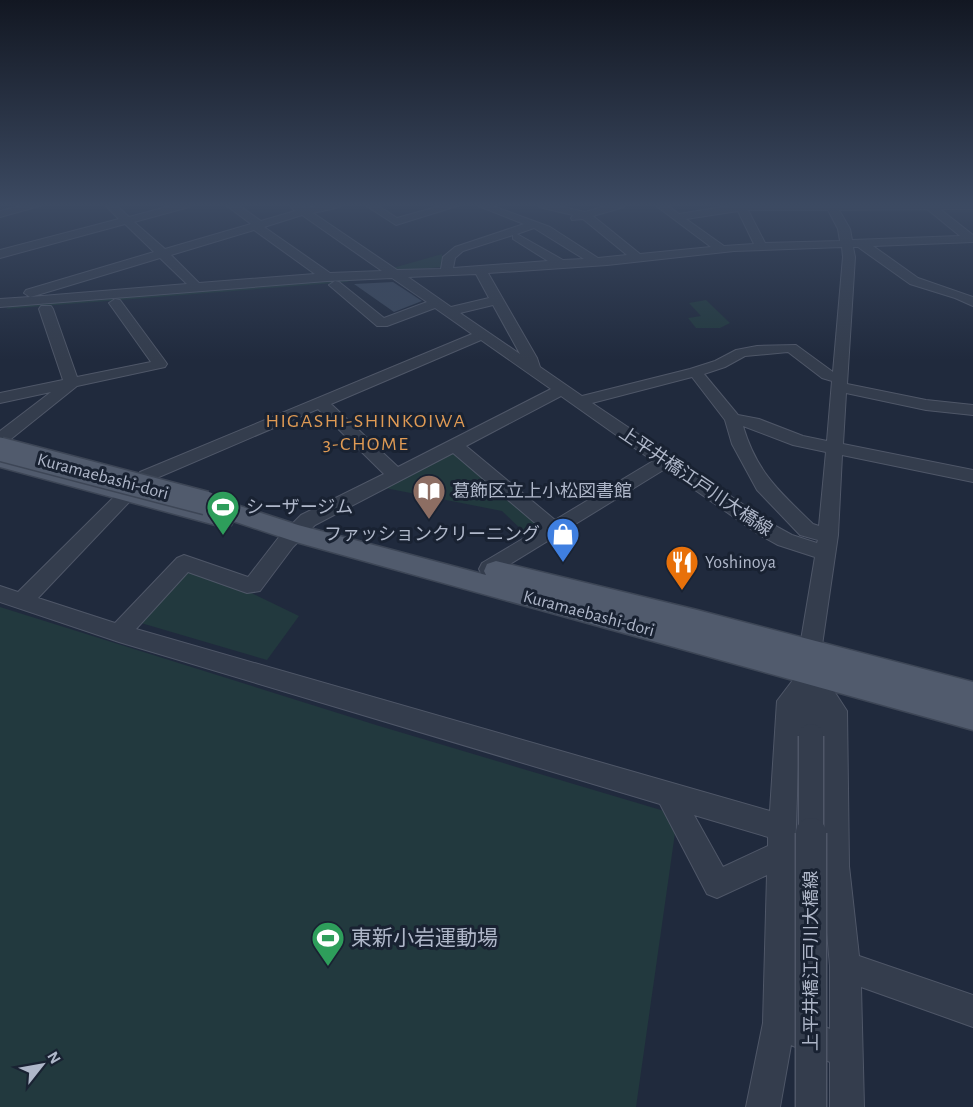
<svg xmlns="http://www.w3.org/2000/svg" width="973" height="1107" font-family="'Alegreya Sans','Noto Sans JP',sans-serif">
  <rect width="100%" height="100%" fill="#202a3d"/>
  <g fill="#22393e">
    <path d="M442,254V267L396,271L393,268Z"/>
    <path d="M356,278L347,282L6,309L10,306Z"/>
    <path d="M706,300L730,323L720,328H696L688,318L701,316L689,303Z"/>
    <path d="M454,446L542,525V531L535,535L526,534L502,511L380,487Z"/>
    <path d="M186,570L241,588L299,616L267,660L141,623Z"/>
    <path d="M0,607L376,725L671,813L676,826L636,1107H0Z"/>
  </g>
  <path fill="#3b485d" d="M393,282L422,301L394,312L354,284Z"/>
  <g fill="none" stroke-linecap="round" stroke-linejoin="round">
    <defs>
      <g id="minor">
        <path d="M26,205H43L0,217V211Z"/>
        <path d="M105,205H116L129,217L174,205H190L189,207L134,222L165,249L251,224L226,205H238L261,221L295,211L289,205H301L306,208L322,205H341L340,207L313,213L397,270L441,269L443,257L455,247L524,224L476,205H490L550,227L598,258L627,255L583,219L572,220L571,218L573,215L539,207L538,205H555L585,212L609,205H625L624,207L593,216L640,254L711,247L655,205H667L679,214L735,205H973V209H940L973,235V242L873,246L918,278L973,297V306L955,298L910,284L858,247H853L855,257L847,384L926,400L973,405V415L926,410L846,393L843,444L973,470V482L842,455L838,535L821,652V671L847,711L849,866L859,956L973,995V1027L861,987L864,1107H830V1062L791,1045L780,1107H746L763,1023L767,875L717,898L707,894L660,804L119,642L0,602V586L18,592L120,491L126,489L132,491L135,495L132,499L38,598L115,623L177,558L184,555L248,577L279,537L301,515L384,474L318,409L152,480H140L137,476L140,472L472,334L435,308L387,326H377L329,285L335,281L339,282L384,318L427,302L392,278L327,281L0,307V299L30,297L24,293L26,290L154,252L125,224L0,258V250L119,219ZM927,209L960,236L852,240L850,229L839,210ZM748,210H828L838,229L840,241L765,243ZM738,211L754,244L724,246L686,219ZM302,215L382,271L330,273L264,227ZM534,228L584,259L563,260L517,234ZM254,230L315,274L199,283L171,255ZM513,235V239L548,261L453,268L455,258L463,251ZM842,247L843,257L833,372L796,345L757,346L736,350L715,361L690,369L582,396L540,367L537,358L488,273L607,265L734,251ZM160,258L187,284L30,297L34,296ZM476,274L489,298L451,307L408,277ZM493,305L520,354L460,313ZM481,340L551,389L398,467L331,404ZM788,352L822,378L832,381L827,441L803,436L759,419L738,415L704,374L725,367L745,356ZM692,377L725,420L732,444L757,490L800,535L818,540L817,543L792,535L772,524L592,403ZM561,396L653,461L555,520L466,446ZM743,426L793,445L826,452L819,526L813,524C780,492 757,473 743,426ZM453,453L541,528L482,563L479,569L482,575L489,577L665,469L758,534L778,545L815,557L799,652V672L777,701L770,811L136,629L188,572L247,593L260,591L293,547L315,525ZM799,737L802,744L811,748L820,744L823,737L821,866L830,966V1029L795,1014V854ZM694,815L768,837V846L723,867Z"/>
        <path d="M365,205H377L397,218L444,205H460L396,225Z"/>
        <path d="M115,299L120,300L165,361L167,364L165,367L77,386L6,443L0,444V431L51,392L0,403V393L63,380L39,309L41,306H51L53,309L77,377L151,362L109,303Z"/>
      </g>
      <path id="major" d="M7,455L195,503L198,497L206,495L298,525L486,575L484,571L487,564L496,561L697,610L973,682V730L296,542L233,521L231,525L223,527L0,467V457Z"/>
    </defs>
    <use href="#minor" stroke="#4f5768" stroke-width="2"/>
    <use href="#major" stroke="#3d4656" stroke-width="3"/>
    <use href="#minor" fill="#343d4d" fill-rule="evenodd"/>
    <use href="#major" fill="#515b6d" fill-rule="evenodd"/>
    <defs>
      <path id="minor-bridge-far1" d="M811,736V834"/>
      <path id="minor-bridge" d="M811,833V1107"/>
      <path id="major-bridge" d="M0,449L206,503"/>
    </defs>
    <use href="#minor-bridge-far1" stroke="#4f5768" stroke-width="27" stroke-linecap="butt"/>
    <use href="#minor-bridge" stroke="#4f5768" stroke-width="33" stroke-linecap="butt"/>
    <use href="#major-bridge" stroke="#3d4656" stroke-width="26" stroke-linecap="butt"/>
    <use href="#minor-bridge-far1" stroke="#343d4d" stroke-width="24"/>
    <use href="#minor-bridge" stroke="#343d4d" stroke-width="30"/>
    <use href="#major-bridge" stroke="#515b6d" stroke-width="23"/>
  </g>
  <linearGradient id="sky" x2="0" y2="1"><stop stop-color="#121722"/><stop offset="0.57" stop-color="#3c4a62"/><stop offset="1" stop-color="#3c4a62" stop-opacity="0"/></linearGradient>
  <rect width="973" height="360" fill="url(#sky)"/>
  <defs>
    <symbol id="library-pin" viewBox="-11 -11 22 30"><path d="M0 17L-7.5 6A9.5 9.5 0 1 1 7.5 6Z" fill="#8d6e63" stroke="#192232"/><path d="M-6-4Q-3-5.5-.7-3.5V5Q-3 3-6 4ZM6-4Q3-5.5 .7-3.5V5Q3 3 6 4Z" fill="#fff"/></symbol>
    <symbol id="stadium-pin" viewBox="-11 -11 22 30"><path d="M0 17L-7.5 6A9.5 9.5 0 1 1 7.5 6Z" fill="#2e9e5b" stroke="#192232"/><path d="M0-5a6.5 5 0 1 0 0 10a6.5 5 0 1 0 0-10ZM-3.5-1.8h7v3.6h-7Z" fill="#fff"/></symbol>
    <symbol id="shop-pin" viewBox="-11 -11 22 30"><path d="M0 17L-7.5 6A9.5 9.5 0 1 1 7.5 6Z" fill="#3f7fe0" stroke="#192232"/><path d="M-5-2.5h2.3a2.7 3.5 0 0 1 5.4 0H5L5.5 6h-11ZM-1.5-2.5h3a1.5 2.3 0 0 0-3 0Z" fill="#fff"/></symbol>
    <symbol id="restaurant-pin" viewBox="-11 -11 22 30"><path d="M0 17L-7.5 6A9.5 9.5 0 1 1 7.5 6Z" fill="#e8710a" stroke="#192232"/><path d="M-5-6h1v4h1v-4h1v4h1v-4h1v5L-1.5 .5V6h-2V.5L-5-1ZM5-6V6H3V1.5H1.5Q1.5-4 5-6Z" fill="#fff"/></symbol>
  </defs>
  <g fill-rule="evenodd">
    <use href="#library-pin" x="410" y="472" width="38" height="52"/>
    <use href="#stadium-pin" x="204" y="488" width="38" height="52"/>
    <use href="#shop-pin" x="544" y="515" width="38" height="52"/>
    <use href="#restaurant-pin" x="663" y="543" width="38" height="52"/>
    <use href="#stadium-pin" x="309" y="919" width="38" height="52"/>
  </g>
  <g text-anchor="middle" stroke-width="6" stroke-linejoin="round" paint-order="stroke">
    <g font-size="18" fill="#afb7c9" stroke="#192232">
      <text transform="translate(103 476) rotate(15)" y="6">Kuramaebashi-dori</text>
      <text transform="translate(696 481) rotate(34)" y="6">上平井橋江戸川大橋線</text>
      <text transform="translate(589 613) rotate(15)" y="6">Kuramaebashi-dori</text>
      <text transform="translate(811 961) rotate(-90)" y="6">上平井橋江戸川大橋線</text>
    </g>
    <g font-size="18" fill="#afb7c9" stroke="#192232" text-anchor="start">
      <text x="452" y="497">葛飾区立上小松図書館</text>
      <text x="246" y="513">シーザージム</text>
      <text x="540" y="540" text-anchor="end">ファッションクリーニング</text>
      <text x="705" y="568">Yoshinoya</text>
    </g>
    <g font-size="20" letter-spacing="1.5" fill="#df9a54" stroke="#192232">
      <text x="366" y="427">HIGASHI-SHINKOIWA<tspan x="366" dy="23">3-CHOME</tspan></text>
    </g>
    <g font-size="21" fill="#afb7c9" stroke="#192232" text-anchor="start">
      <text x="351" y="945">東新小岩運動場</text>
    </g>
  </g>
  <g transform="translate(42 1065) rotate(59)" stroke="#192232" stroke-width="4.5" paint-order="stroke">
  <path d="M0-4.5L10 22L0 15L-10 22Z" fill="#afb7c9"/>
  <text y="-9" font-size="16" font-weight="bold" text-anchor="middle" fill="#afb7c9">N</text>
  </g>
</svg>
